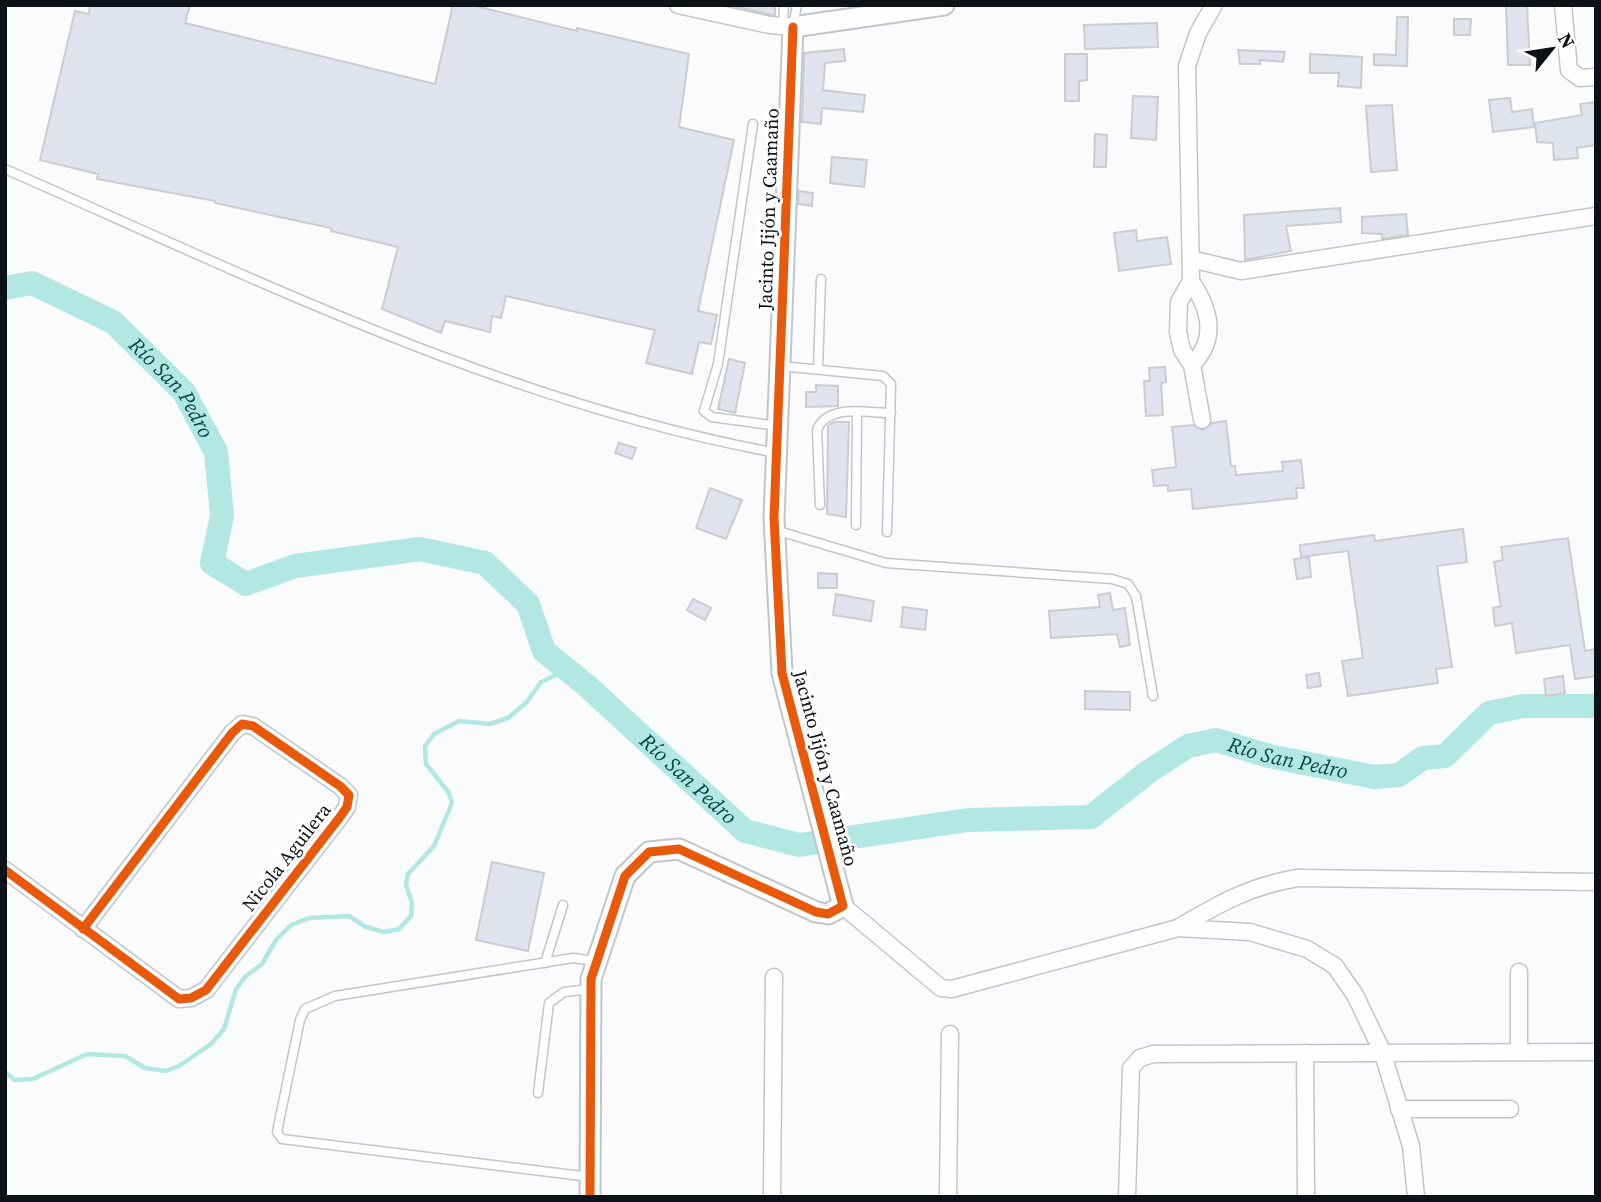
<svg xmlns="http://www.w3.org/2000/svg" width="1601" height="1202" font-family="'Source Serif 4',serif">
  <rect width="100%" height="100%" fill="#f9fbfd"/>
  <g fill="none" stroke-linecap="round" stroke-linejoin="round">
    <path stroke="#b2e7e4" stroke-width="4.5" d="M5,1072L15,1080L33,1079L87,1054L125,1056L145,1068L166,1071L179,1066L211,1044L224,1029L236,989L246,976L262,964L276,940L291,925L309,918L349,916L366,927L384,932L399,929L411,916L412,903L406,885L408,874L434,846L452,803L449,793L426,764L425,746L434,734L459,721L490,724L508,718L526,703L541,682L567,670"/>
    <path stroke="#b2e7e4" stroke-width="24" id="s1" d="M5,288L32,283L113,322L184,392L216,452L222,516L212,563L246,584L295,566L420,549L485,563L528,604L544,651L586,685L745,831L799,845L968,820L1091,817L1148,772L1188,746L1216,740L1269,756L1374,777L1399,775L1423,758L1445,756L1489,713L1523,706H1596"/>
  </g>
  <g fill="#e0e3ee" stroke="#cbccd0" stroke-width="2">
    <path d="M90,5H190L185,23L435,84L453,5H472L577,31V28L689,54L679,127L734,140L698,311L717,315L711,344L699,342L692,374L646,363L655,330L506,296L501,318L492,316L490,332L445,321L441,333L382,309L398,247L331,231V228L215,203V201L97,179L98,174L40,160L75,11L89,14Z"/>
    <path d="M729,5H775V15H772Z"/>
    <path d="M1506,5H1527L1530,65H1508Z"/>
    <path d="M1397,17H1408L1407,66L1374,65V54L1396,55Z"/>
    <path d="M1454,19H1471L1470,35H1454Z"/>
    <path d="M1157,23L1158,47L1085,49L1084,25Z"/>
    <path d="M844,49L845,61L825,63L823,90L865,95L863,112L822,108L821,124L802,122L804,53Z"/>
    <path d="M1238,50L1285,52L1283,62L1260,60V64H1240Z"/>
    <path d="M1065,54H1087V80L1079,81V101H1065Z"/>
    <path d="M1310,54L1362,57L1361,88L1338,86L1339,73H1310Z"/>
    <path d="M1133,96L1158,97L1156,140L1131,138Z"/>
    <path d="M1510,98L1512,112L1532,109L1534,127L1493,132L1489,100Z"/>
    <path d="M1596,102V145L1577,148L1578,158L1554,160L1553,143L1537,142L1535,123L1582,115L1580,104Z"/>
    <path d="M1392,105L1397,170L1371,172L1366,106Z"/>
    <path d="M1095,134L1107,135L1106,167H1094Z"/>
    <path d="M832,157L867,160L864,187L830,183Z"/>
    <path d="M799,191L813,193L812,206L798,204Z"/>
    <path d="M1340,208L1341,222L1286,226L1291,251L1245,260L1244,215Z"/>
    <path d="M1406,214L1408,235L1382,239V234L1362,233V217Z"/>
    <path d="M1136,230L1137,241L1167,237L1171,264L1119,271L1114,233Z"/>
    <path d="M729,359L745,363L735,413L718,409Z"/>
    <path d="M1165,367L1166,382L1161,383L1163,415L1146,416L1144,381H1150L1149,368Z"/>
    <path d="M816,385L838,386V406L806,407V392H816Z"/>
    <path d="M1226,421L1231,466H1235L1236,475L1283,471L1282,462L1301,460L1304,488H1296L1297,498L1193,509L1191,489L1168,491V485L1154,486L1152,470L1176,467L1172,427L1193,425L1203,430L1212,423Z"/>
    <path d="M834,422H849L846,517L827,514L828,426Z"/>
    <path d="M619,443L636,448L632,459L615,453Z"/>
    <path d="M710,488L742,500L726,539L696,528Z"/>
    <path d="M1463,529L1467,562L1437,566L1452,667L1436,669L1438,683L1348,696L1342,661L1363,658L1348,551L1301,557L1300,545L1374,535L1375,541Z"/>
    <path d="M1568,538L1585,651L1596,649V676L1575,679L1570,645L1516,653L1512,623L1495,626L1493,608L1501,606L1494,562L1503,560L1501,547Z"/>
    <path d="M1309,557L1311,577L1297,579L1294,559Z"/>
    <path d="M818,573L837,574V588H818Z"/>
    <path d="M1110,593L1113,610L1125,608L1130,645L1120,647L1117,634L1051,638L1049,611L1100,607L1098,595Z"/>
    <path d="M836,594L874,601L871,621L833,615Z"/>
    <path d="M693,599L711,608L705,620L687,610Z"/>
    <path d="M903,607L927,610L925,630L901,627Z"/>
    <path d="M1319,673L1321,686L1308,688L1306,675Z"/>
    <path d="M1563,676L1565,693L1546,696L1544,679Z"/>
    <path d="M1085,691L1130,692V710L1085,709Z"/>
    <path d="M492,862L544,873L528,951L476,940Z"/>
  </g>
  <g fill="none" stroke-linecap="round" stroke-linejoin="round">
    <defs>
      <g id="service">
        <path d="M783,26L784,5"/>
        <path d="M793,27L797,5"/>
        <path d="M753,124L718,364L704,411L712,417L778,426"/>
        <path d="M5,169C255,279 506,403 777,453"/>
        <path d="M780,366L883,376L891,384L887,532"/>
        <path d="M818,369L821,279"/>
        <path d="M820,505L817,430C828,403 867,413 891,413"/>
        <path d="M856,525L857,413"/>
        <path d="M775,530L886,563L1112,579L1128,584L1136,596L1153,696"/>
        <path d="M545,963L563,905"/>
        <path d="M538,1093L549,1003L564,992L591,989"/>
        <path d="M590,1177L282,1139L277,1132L300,1020L305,1009L335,996L573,958L595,961"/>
      </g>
      <g id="minor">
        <path d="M678,5L770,25L793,27"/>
        <path d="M1563,5L1569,70L1580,78L1596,77"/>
        <path d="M1191,259L1241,271L1596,216"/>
        <path d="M1191,281C1210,310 1218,338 1192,365"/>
        <path d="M1202,420L1192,365L1182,350L1178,332L1179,302L1191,281L1187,66L1198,33L1214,5"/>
        <path d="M5,870L179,999L191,998L206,990L340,817L347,807L349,795L340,786L253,726L242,724L232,733L83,929"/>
        <path d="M843,906L941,988L952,989L1178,928L1250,932L1307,949L1335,966L1355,995L1382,1051L1411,1146L1416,1197"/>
        <path d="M1178,928C1218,904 1252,885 1298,878L1596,882"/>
        <path d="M1519,1052V972"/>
        <path d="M1305,1053L1306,1197"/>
        <path d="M1399,1109H1510"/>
        <path d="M772,1197L774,977"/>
        <path d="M948,1197L950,1034"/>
        <path d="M1127,1197L1131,1068L1140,1058L1153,1054L1596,1052"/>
      </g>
      <path id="tertiary" d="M590,1197L591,979L625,876L649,852L679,849L816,912L828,914L843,906L782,673L774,518L793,27L944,5"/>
    </defs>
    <use href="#service" stroke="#c2c6ca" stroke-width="11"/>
    <use href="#minor" stroke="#c2c6ca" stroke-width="19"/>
    <use href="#tertiary" stroke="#c2c6ca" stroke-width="23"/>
    <use href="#service" stroke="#fefeff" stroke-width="8"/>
    <use href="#minor" stroke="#fefeff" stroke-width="16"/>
    <use href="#tertiary" stroke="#fefeff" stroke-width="19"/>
    <defs>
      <g id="cycleway">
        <path d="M5,870L179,999L191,998L206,990L340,817L347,807L349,795L340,786L253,726L242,724L232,733L83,929"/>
        <path d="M590,1197L591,979L625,876L649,852L679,849L816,912L828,914L843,906L782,673L774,518L793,27"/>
      </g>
    </defs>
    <use href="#cycleway" stroke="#fff" stroke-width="13"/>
    <use href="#cycleway" stroke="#e8590c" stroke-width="9"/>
  </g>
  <g text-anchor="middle" stroke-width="6" stroke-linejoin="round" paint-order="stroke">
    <g font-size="19" fill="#0d1218" stroke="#fff">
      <text transform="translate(768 209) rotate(-88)" y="7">Jacinto Jijón y Caamaño</text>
      <text transform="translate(826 768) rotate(75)" y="7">Jacinto Jijón y Caamaño</text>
      <text transform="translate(286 857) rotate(-52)" y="7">Nicola Aguilera</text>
    </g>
    <g font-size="21" font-style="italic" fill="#024946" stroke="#fff">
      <text dy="7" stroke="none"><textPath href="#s1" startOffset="206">Río San Pedro</textPath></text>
      <text dy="7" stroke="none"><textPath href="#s1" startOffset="1634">Río San Pedro</textPath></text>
      <text dy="7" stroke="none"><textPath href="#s1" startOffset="984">Río San Pedro</textPath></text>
    </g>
  </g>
  <rect width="1601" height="1202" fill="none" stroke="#0d1218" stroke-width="14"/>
  <g transform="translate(1552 49) rotate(60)" stroke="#ffffff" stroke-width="5" paint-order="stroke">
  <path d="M0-5L12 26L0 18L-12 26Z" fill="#0d1218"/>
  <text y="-10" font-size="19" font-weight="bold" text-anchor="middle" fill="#0d1218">N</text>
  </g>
</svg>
